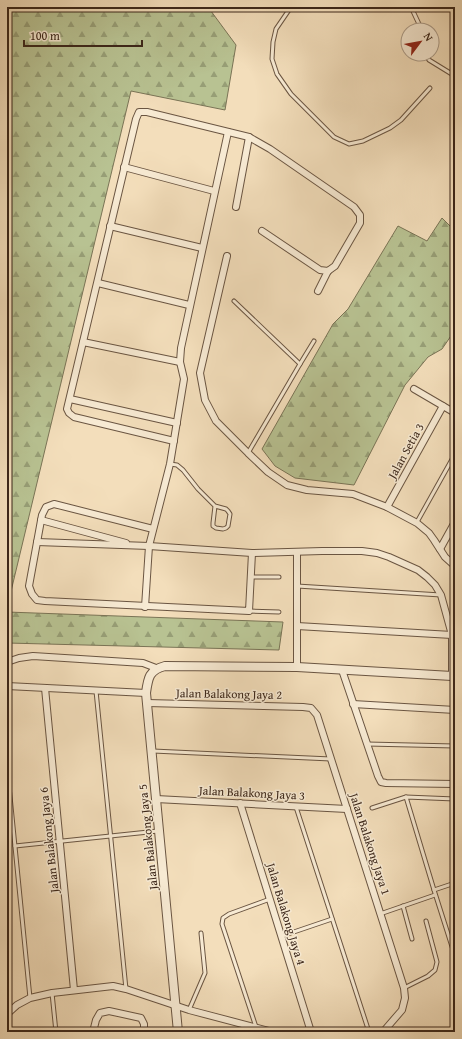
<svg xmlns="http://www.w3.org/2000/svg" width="462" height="1039" font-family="'Gentium Book Plus',serif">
  <defs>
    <pattern id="forest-firs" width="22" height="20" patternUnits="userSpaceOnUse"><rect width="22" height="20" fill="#b8c292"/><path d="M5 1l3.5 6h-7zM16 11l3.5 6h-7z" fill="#979e76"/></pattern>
  </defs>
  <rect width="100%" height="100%" fill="#f3debb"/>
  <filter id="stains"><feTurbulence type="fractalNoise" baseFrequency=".005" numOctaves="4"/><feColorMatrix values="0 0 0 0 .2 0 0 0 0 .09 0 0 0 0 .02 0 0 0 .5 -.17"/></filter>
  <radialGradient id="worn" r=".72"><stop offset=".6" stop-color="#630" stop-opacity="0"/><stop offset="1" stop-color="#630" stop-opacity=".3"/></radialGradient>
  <g fill="url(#forest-firs)" stroke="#7a7456">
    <path d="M7,7H208L236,45L225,110L131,91L7,608Z"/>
    <path d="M442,218L455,231V330L442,349L428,357L405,385L354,485L295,478L275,466L262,449L333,324L348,309L398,226L427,241Z"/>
    <path d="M7,612L283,622L279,650L7,643Z"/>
  </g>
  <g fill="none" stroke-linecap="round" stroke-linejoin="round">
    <defs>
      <g id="service">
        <path d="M291,7L276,29L273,42L272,59L277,74L291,94L334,137L349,144L363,141L390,128L401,120L430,88"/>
        <path d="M411,7L419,24V30"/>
        <path d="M425,54L429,60L455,76"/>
        <path d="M234,301L300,364"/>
        <path d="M248,453L300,364L314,341"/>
        <path d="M170,464L177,465L183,470L198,489L215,506L226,509L228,511L230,514L228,526L226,528L223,529L216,528L213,526V523L215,506"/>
        <path d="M417,522L455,454"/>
        <path d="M251,577H279"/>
        <path d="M297,586L441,595"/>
        <path d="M249,611L279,612"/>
        <path d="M96,691L126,989"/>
        <path d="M367,744L455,746"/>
        <path d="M153,751L331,759"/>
        <path d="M7,766L30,998"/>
        <path d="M455,799L406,797L434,890L455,956"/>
        <path d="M296,807L369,1032"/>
        <path d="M372,808L406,797"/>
        <path d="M15,846L158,831"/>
        <path d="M434,890L455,883"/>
        <path d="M403,906L412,939"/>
        <path d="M380,914L435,895"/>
        <path d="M282,936L332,919"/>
        <path d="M404,988L428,976L435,970L437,962L426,921"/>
        <path d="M52,993L56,1032"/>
        <path d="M189,1010L205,973L201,933"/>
        <path d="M454,1025H455"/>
        <path d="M256,1027L222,924L223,918L229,914L270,899"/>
      </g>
      <g id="minor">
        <path d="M124,167L214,191"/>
        <path d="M236,207L249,137"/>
        <path d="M110,226L202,248"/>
        <path d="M262,231L320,270L328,271"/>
        <path d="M227,256L200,373L205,400L216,421L248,453L268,472L287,485L307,490L353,494L387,507L417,523L429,533L434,540L445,557L455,566"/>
        <path d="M98,283L189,305"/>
        <path d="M318,291L328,271"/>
        <path d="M83,342L180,362"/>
        <path d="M414,389L455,413"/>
        <path d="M70,399L177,423"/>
        <path d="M174,441L74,417L69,413L67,409L136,119L139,112H147L249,137L270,149L354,207L360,215V223L335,266L328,271"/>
        <path d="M387,507L443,406"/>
        <path d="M41,520L126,543"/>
        <path d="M153,529L54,504L46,507L42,515L29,586L32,594L37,600L45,601L249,611L252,553"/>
        <path d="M37,542L149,546L252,553L322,551H362L377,553L389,557L418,570L427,577L435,585L441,595L452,635V676"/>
        <path d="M440,549L455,522"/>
        <path d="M297,552V667"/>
        <path d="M145,607L149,546L170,464L184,379L180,362L181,348L228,132"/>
        <path d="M297,626L452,635"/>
        <path d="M7,662L19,658L33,656L143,663L156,668"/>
        <path d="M342,670L378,776L381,782L386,783L455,784"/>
        <path d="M7,686L146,693"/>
        <path d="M45,688L74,990"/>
        <path d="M147,703L303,707L311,708L317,715L404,988L405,998L402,1010L383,1032"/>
        <path d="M353,704L455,710"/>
        <path d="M156,799L347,809"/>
        <path d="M240,803L311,1032"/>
        <path d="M7,1014L17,1005L30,998L52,993L113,986L126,989L189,1010L273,1032"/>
        <path d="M93,1032L96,1020L100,1013L109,1011L141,1018L144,1024V1032"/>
      </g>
      <path id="tertiary" d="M178,1032L146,693C148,678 149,670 165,666L297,667L452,676L455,677"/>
    </defs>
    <use href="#service" stroke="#6a5542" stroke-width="5"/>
    <use href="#minor" stroke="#6a5542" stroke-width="8"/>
    <use href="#tertiary" stroke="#6a5542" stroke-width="10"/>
    <use href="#service" stroke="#f7ead3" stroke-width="3"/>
    <use href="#minor" stroke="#f7ead3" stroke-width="6"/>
    <use href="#tertiary" stroke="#f7ead3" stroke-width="8"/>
  </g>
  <g text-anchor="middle" stroke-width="3" stroke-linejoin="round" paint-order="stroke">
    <g font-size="12" fill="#3c271a" stroke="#f7ead3">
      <text transform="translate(406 451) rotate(-61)" y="4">Jalan Setia 3</text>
      <text transform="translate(229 694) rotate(1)" y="4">Jalan Balakong Jaya 2</text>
      <text transform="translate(252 793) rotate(3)" y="4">Jalan Balakong Jaya 3</text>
      <text transform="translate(148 837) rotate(-96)" y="4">Jalan Balakong Jaya 5</text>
      <text transform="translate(49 840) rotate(-96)" y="4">Jalan Balakong Jaya 6</text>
      <text transform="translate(370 844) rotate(72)" y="4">Jalan Balakong Jaya 1</text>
      <text transform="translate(286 914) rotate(73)" y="4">Jalan Balakong Jaya 4</text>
    </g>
  </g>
  <rect width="462" height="1039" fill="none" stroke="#f3debb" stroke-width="24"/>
  <rect x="8" y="8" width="446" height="1023" fill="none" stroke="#3c271a" stroke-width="2"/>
  <rect x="12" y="12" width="438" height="1015" fill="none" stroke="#3c271a"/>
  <g transform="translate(420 42) rotate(58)"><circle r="19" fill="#f7ead3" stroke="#ac9c89"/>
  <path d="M0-3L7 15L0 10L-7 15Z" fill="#8f2418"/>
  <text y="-6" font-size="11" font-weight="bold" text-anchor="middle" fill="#3c271a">N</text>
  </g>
  <path d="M24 40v6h118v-6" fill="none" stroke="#3c271a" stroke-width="2"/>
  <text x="30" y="40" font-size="12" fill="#3c271a" stroke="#f7ead3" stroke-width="3" paint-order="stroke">100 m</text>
  <rect width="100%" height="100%" filter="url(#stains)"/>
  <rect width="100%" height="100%" fill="url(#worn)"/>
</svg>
